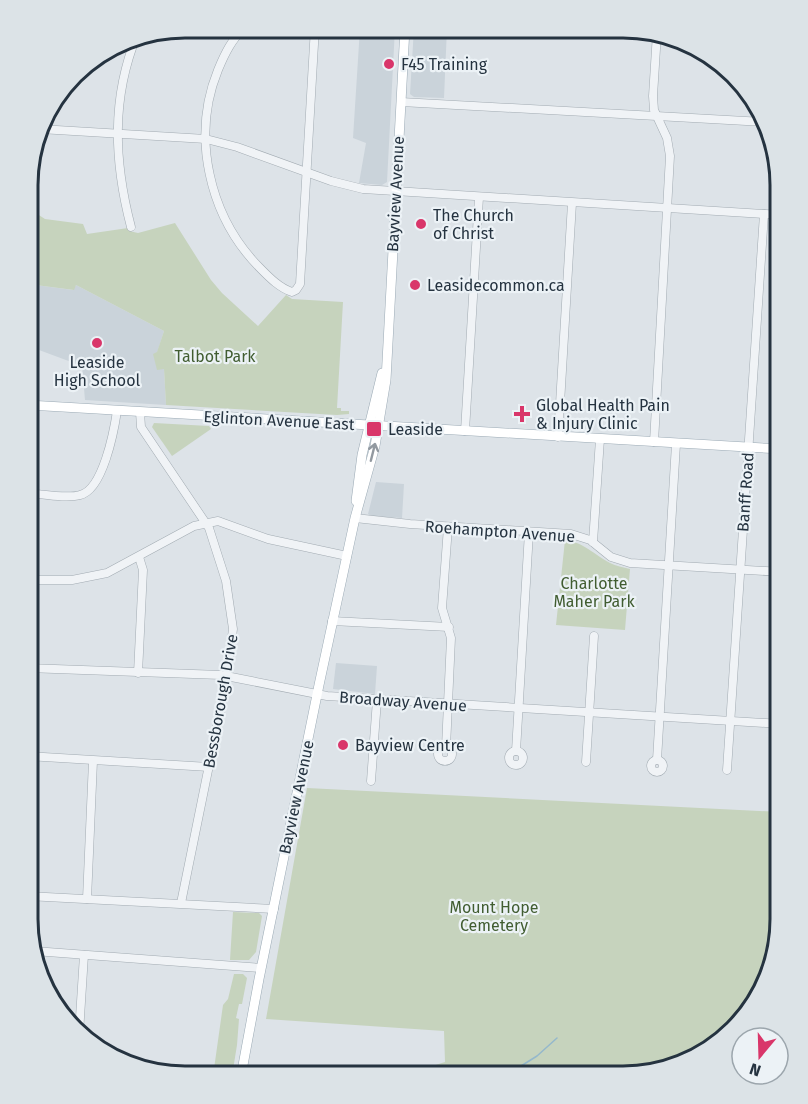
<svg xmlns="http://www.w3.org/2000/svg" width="808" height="1104" font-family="'Fira Sans',sans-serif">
  <rect width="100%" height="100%" fill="#dde3e8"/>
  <g fill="#cad3da">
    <path d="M360,28H395L387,182L382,185L359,183L366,143L353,138Z"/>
    <path d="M414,28H447L444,98L414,97L410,94Z"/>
    <path d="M28,284L73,290L76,285L164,331L157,353L164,369L166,405L85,400L82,366L39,350L28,336Z"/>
    <path d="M376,482L404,484L402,518L371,516L368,514Z"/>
    <path d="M336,663L377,666L375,694L333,689Z"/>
  </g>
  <g fill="#c6d3bd">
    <path d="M28,208L45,219L83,224L87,234L128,228L129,231L138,233L175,223L211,280L222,293L258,326L286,295L292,299L343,302L337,408H341V411H349V414L337,415L166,405L164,369L157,370L153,354L157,352L164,331L76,285L74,290L28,284Z"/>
    <path d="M154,423L209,426L211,429L172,456L152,427Z"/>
    <path d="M565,540C585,543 593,554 610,563C616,566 623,567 630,569L625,630L556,625Z"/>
    <path d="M307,788L781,812V931L754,1007L693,1061L624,1077L392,1076H401L445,1062L444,1031L266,1019Z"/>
    <path d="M233,912L259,913L262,916L256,952L249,960H230Z"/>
    <path d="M234,974H243L247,978L242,1004H239L236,1018L239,1019L237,1045L232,1076H213L223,1005L228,999Z"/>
  </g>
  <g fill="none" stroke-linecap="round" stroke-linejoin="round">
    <path stroke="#94b8cc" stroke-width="1.5" d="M493,1077L521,1066L537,1056L557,1038"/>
    <defs>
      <g id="minor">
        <path d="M245,27C232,39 225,53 218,70C191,136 209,216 259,267C268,276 279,288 292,292L296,290L300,284L315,27"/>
        <path d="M401,102L766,122"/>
        <path d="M40,129L206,139L237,147L331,181L363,189L781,215"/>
        <path d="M131,227C114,162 111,98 137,35"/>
        <path d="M140,412L141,427L209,528L226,581L233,629L226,682L181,903"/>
        <path d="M465,431L479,197"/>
        <path d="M558,437L572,203"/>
        <path d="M654,442L670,156L667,138L654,110L653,96L657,33"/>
        <path d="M28,493C42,494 67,499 80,495C103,490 114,431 117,411"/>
        <path d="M355,518L410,524L571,534L590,540L611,557L630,563L781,572"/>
        <path d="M593,542L600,439"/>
        <path d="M28,580H72L107,573L194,526L218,521L268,539L347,556"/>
        <path d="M332,621L449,627"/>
        <path d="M27,668L221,675L327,696L781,724"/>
        <path d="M138,673L143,570L139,557"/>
        <circle cx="445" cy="754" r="7"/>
        <path d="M446,747L451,638L442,608L448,527"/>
        <path d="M516,751L529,532"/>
        <circle cx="516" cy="758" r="7"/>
        <path d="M27,756L209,767"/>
        <circle cx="657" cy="766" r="6"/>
        <path d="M657,760L676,444"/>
        <path d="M586,762L594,636"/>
        <path d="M727,770L764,214"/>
        <path d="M371,781L377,700"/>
        <path d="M27,896L274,909"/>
        <path d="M87,899L93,761"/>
        <path d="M34,951L261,968"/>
        <path d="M79,1033L84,955"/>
      </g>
      <g id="major">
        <path d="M28,405L781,449"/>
        <path d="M356,501L362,455L382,373"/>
        <path d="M241,1076L259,979L319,685L355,518L375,446L386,380L405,28"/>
      </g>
    </defs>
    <use href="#minor" stroke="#a2abb2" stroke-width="9"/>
    <use href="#major" stroke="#9baab5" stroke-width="10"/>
    <use href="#minor" stroke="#f0f3f6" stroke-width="8"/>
    <use href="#major" stroke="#fff" stroke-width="9"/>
  </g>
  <defs><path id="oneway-shaft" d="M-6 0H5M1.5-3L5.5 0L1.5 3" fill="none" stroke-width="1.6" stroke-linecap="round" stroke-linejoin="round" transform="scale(1.5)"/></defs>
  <use stroke="#9299a0" href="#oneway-shaft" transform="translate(373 452) rotate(-76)"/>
  <g fill="#d9366a" stroke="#ecf2f6" stroke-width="2">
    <circle cx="389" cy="64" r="6"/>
    <circle cx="421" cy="224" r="6"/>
    <circle cx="415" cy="285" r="6"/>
    <circle cx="97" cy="343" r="6"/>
    <path d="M519 405h6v6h6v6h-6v6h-6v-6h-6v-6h6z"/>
    <rect x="366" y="421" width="16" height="16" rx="3"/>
    <circle cx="343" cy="745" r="6"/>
  </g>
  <g text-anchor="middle" stroke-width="4.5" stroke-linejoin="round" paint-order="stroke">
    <g font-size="16" fill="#253340" stroke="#ecf2f6" text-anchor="start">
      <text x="401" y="70">F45 Training</text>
      <text x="433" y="221">The Church<tspan x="433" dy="18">of Christ</tspan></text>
      <text x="427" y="291">Leasidecommon.ca</text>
      <text x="97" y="368" text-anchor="middle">Leaside<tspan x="97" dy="18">High School</tspan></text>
      <text x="536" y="411">Global Health Pain<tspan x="536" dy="18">&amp; Injury Clinic</tspan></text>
      <text x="388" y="435">Leaside</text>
      <text x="355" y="751">Bayview Centre</text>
    </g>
    <g font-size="16" fill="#253340" stroke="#ecf2f6">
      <text transform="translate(395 194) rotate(-87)" y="6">Bayview Avenue</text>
      <text transform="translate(279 420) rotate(3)" y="6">Eglinton Avenue East</text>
      <text transform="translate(745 492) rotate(-86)" y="6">Banff Road</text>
      <text transform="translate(500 531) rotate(4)" y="6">Roehampton Avenue</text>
      <text transform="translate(220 701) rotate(-80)" y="6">Bessborough Drive</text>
      <text transform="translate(403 701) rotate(4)" y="6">Broadway Avenue</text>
      <text transform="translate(296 797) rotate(-78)" y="6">Bayview Avenue</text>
    </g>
    <g font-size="16" fill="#415d31" stroke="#ecf2f6">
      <text x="215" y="362">Talbot Park</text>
      <text x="594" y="589">Charlotte<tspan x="594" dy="18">Maher Park</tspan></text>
      <text x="494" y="913">Mount Hope<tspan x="494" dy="18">Cemetery</tspan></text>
    </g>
  </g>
  <path d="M0 0H808V1104H0ZM185 38H623A147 147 0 0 1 770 185V919A147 147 0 0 1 623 1066H185A147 147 0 0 1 38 919V185A147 147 0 0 1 185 38Z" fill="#dce3e7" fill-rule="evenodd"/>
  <path fill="none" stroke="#253340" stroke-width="3" d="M185 38H623A147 147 0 0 1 770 185V919A147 147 0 0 1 623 1066H185A147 147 0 0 1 38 919V185A147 147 0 0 1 185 38Z"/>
  <g transform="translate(760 1056) rotate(199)"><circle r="28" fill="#ecf2f6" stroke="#9ca6ad" stroke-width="1.5"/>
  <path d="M0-4.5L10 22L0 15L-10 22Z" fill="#d9366a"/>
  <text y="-9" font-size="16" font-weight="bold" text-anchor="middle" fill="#253340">N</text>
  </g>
</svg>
